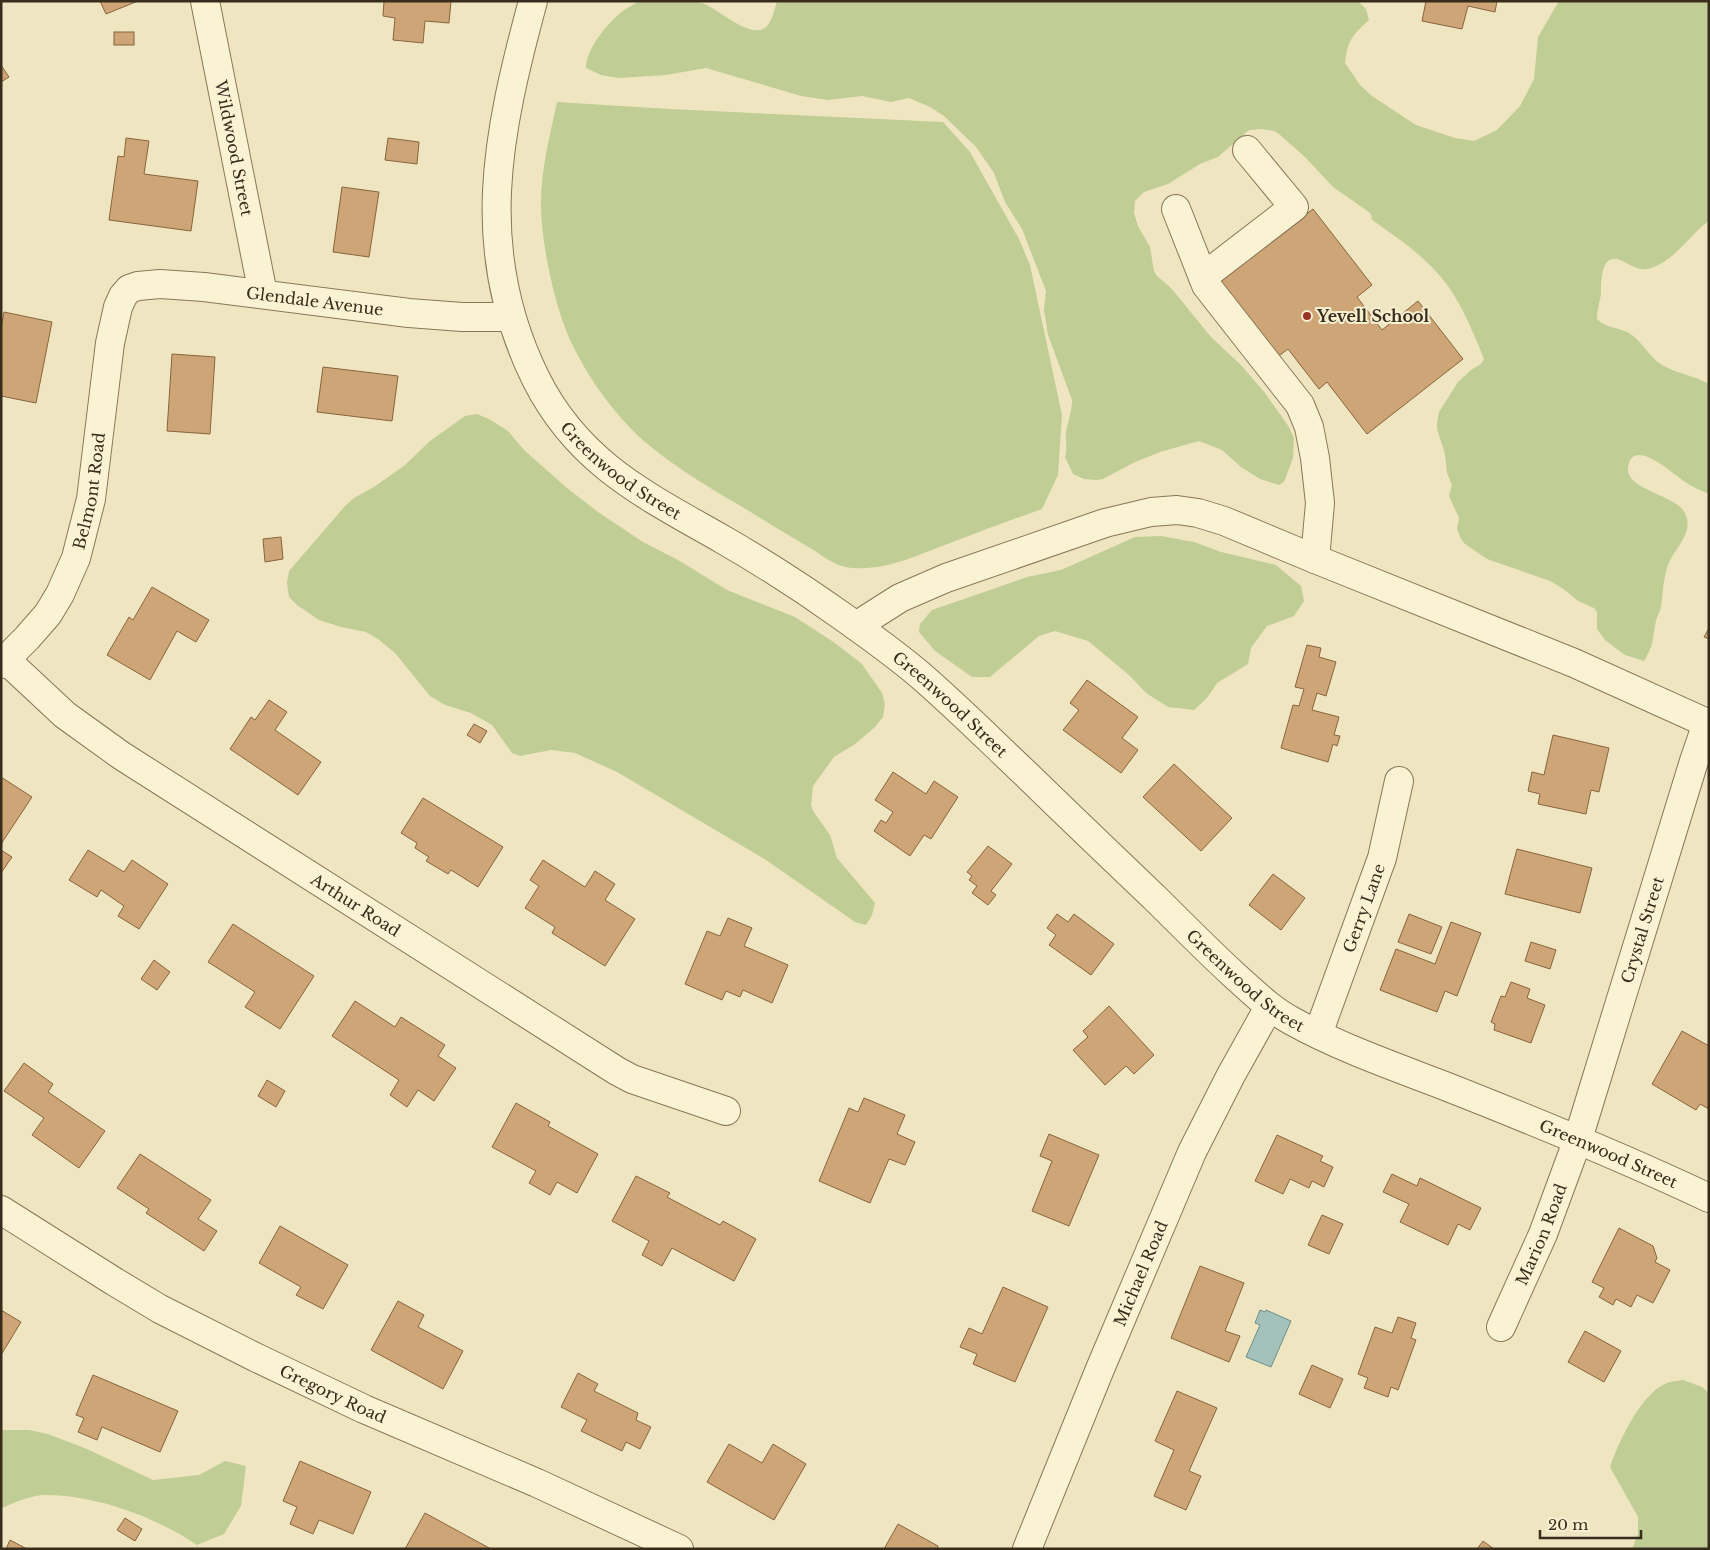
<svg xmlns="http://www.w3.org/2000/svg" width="1710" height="1550" font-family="'Libre Baskerville',serif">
  <rect width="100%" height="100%" fill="#efe6c1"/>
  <g fill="#c0cd95">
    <path d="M640,1C656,1 688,0 702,3C718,8 752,42 767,26C772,21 775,8 777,1H1358L1366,9L1369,20C1352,36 1348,39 1345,63L1360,85L1372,96L1416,125L1455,138L1474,141L1497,130L1520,106L1534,79L1538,37L1559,1H1709V221C1692,233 1678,255 1660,264C1655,267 1648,270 1642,269C1633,268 1628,263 1620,260C1601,252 1601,282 1601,293C1600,302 1597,310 1597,319C1607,329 1618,327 1629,333C1642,341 1649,357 1662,365C1677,374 1694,375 1709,384V494C1701,490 1692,487 1685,482C1674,475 1632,435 1628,468C1626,489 1672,495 1683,510C1697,531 1675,547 1668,565C1663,579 1663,593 1661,607C1660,612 1657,616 1656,621C1652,639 1655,643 1644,661L1625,655L1605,640L1597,629V612L1594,608L1578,601L1565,590L1550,581L1487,559L1465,544L1461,539L1457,529L1459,518L1449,496L1452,485L1447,473L1445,454L1437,429V423L1439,412L1458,382L1471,370L1481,364L1484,359C1475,336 1465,313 1452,292C1433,262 1401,240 1372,220L1371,214L1366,210L1333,187L1305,157L1279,134L1274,131L1262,129L1249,130L1218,157L1200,164L1168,184L1144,192L1135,201L1134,213L1138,226L1150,247L1154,271L1157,276L1171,288L1211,337L1241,365L1265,393L1289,427L1294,438L1293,458L1284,482L1279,485L1260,479L1241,467L1222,450L1199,441L1160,452L1133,463L1103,479L1097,480L1084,479L1073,474L1065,457C1068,449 1065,441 1066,432C1068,421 1072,411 1072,400L1048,335L1044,310L1046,291L1022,229L1005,202L994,173L976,147L944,116L930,107L909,98L891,102L862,96L828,100L801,96L706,68L666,75L619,78L601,75L586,68C586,49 608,22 623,11C628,7 635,4 640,1Z"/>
    <path d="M557,102L670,109L943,122L970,152L1019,239L1030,265L1062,415L1058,475L1042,509C1014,519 986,529 958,540C924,552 889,571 852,568C837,567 824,557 812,549C791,537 770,524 749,511C715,491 680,471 650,446C619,421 590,381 573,346C555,310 541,243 541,203C541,169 550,135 557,102Z"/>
    <path d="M477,414L489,419L508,431L524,450L567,488L598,512L643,542L678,560L727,590L795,617L835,643L862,664L882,693L885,704L883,717L875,727L855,744L834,757L813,786L811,805L813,811L830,835L837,858L875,903L872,915L866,925L855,922L766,860L617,772L575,753L551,750L520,756L512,753L492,725L471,713L445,705L430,696L395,653L378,639L366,632L341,627L319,620L297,605L289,597L287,583L289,571L345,506L354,498L374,487L405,465L430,441L465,416Z"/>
    <path d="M1161,536L1194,542L1221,552L1276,565L1301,586L1304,601L1294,616L1267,626L1251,648L1248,664L1217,683L1207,698L1194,710L1168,707L1146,693L1129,675L1088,641L1055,631L1039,636L990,677H972L935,651L919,632L920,624L932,610L1027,577L1061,570L1135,537Z"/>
    <path d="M1683,1380L1702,1387L1709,1393V1549H1632L1638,1534V1517L1610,1467C1618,1443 1639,1399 1661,1386C1667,1382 1675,1381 1683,1380Z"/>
    <path d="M1,1430H29L48,1434L87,1449L153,1480L199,1475L225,1461L246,1466L241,1506L224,1534L197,1545C156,1517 96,1495 45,1495C34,1495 11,1503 1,1509Z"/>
  </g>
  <path fill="#a4c1bc" stroke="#6b8f8a" d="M1260,1310L1265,1312L1266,1310L1291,1321L1271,1367L1246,1357L1260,1325L1255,1323Z"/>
  <g fill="#cea576" stroke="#88643d">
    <path d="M100,1H138L106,14Z"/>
    <path d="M384,1H451L449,23L425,21L423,43L393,40L395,18L383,16Z"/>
    <path d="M1426,1H1497L1495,12L1468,6L1462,29L1422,21Z"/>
    <rect x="114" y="32" width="20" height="13"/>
    <path d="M1,65L9,77L1,82Z"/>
    <path d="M126,138L149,141L144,174L198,181L191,231L109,220L118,156L124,157Z"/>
    <path d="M388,138L419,142L417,164L385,160Z"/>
    <path d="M342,187L379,192L369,257L333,252Z"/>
    <path d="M1313,209L1372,285L1357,297L1382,330L1418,301L1463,359L1367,434L1327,382L1319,389L1288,349L1276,358L1218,283Z"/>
    <path d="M4,312L52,322L36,403L1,396V328Z"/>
    <path d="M172,354L215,357L210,434L167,431Z"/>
    <path d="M323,367L398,376L392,421L317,412Z"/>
    <path d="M281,537L283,559L265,562L263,539Z"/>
    <path d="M152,587L209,620L196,642L177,631L150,680L107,655L129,617L133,620Z"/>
    <path d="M1709,628V639L1704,637Z"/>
    <path d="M1307,645L1321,648L1319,657L1336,662L1326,696L1317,693L1312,710L1339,717L1334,735L1340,736L1337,746L1333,744L1328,762L1281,748L1293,705L1299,706L1304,689L1295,687Z"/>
    <path d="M1087,680L1138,717L1122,738L1138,750L1121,773L1063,730L1079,710L1070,703Z"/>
    <path d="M269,700L287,712L275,730L321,762L298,795L230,749L251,717L255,720Z"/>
    <path d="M474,724L487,731L480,743L467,735Z"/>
    <path d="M1553,735L1609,748L1599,792L1591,790L1586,814L1538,804L1540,794L1528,791L1532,772L1544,775Z"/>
    <path d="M1174,764L1232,818L1201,851L1143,797Z"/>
    <path d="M893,772L926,794L934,781L958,797L931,839L924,835L910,856L874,831L881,820L886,823L893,812L875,800Z"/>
    <path d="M1,777L32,797L1,844Z"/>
    <path d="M423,798L503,847L478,887L451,870L448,874L426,861L429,857L415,848L417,843L401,833Z"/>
    <path d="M988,846L1012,864L991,891L996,895L988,905L972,893L977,886L969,880L972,876L967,872Z"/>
    <path d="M1517,849L1592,868L1580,913L1505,894Z"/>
    <path d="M1,850L12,857L1,873Z"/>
    <path d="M88,850L124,872L132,860L168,884L139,929L118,916L124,906L101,890L97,897L69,880Z"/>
    <path d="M543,860L585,887L595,871L615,884L605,900L635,919L605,966L552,933L555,927L525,908L539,886L530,880Z"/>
    <path d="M1273,874L1305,898L1281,930L1249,905Z"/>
    <path d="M1057,914L1068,922L1074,914L1114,944L1091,975L1049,945L1056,935L1047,928Z"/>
    <path d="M1409,914L1442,927L1431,954L1398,942Z"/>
    <path d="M728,918L752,928L744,946L788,965L772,1003L743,990L740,997L726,991L722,1000L685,984L707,931L720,936Z"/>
    <path d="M1451,922L1481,933L1457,996L1445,991L1437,1012L1380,990L1396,949L1435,964Z"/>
    <path d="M233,924L314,976L280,1029L245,1007L255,992L208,962Z"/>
    <path d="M1531,942L1556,950L1550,969L1525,961Z"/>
    <path d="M154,960L170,972L157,990L141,979Z"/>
    <path d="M1511,982L1530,989L1527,998L1545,1005L1531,1043L1494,1030L1495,1024L1491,1022L1501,996L1505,997Z"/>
    <path d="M355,1001L395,1027L401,1017L445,1045L438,1056L456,1068L434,1101L418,1090L407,1107L390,1095L399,1080L332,1036Z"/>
    <path d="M1109,1006L1154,1055L1134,1074L1126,1066L1105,1085L1073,1050L1088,1037L1083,1031Z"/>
    <path d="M1682,1031L1709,1046V1109L1700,1104L1696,1110L1652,1084Z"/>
    <path d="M24,1063L53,1084L48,1092L105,1131L79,1168L32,1135L44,1118L4,1091Z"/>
    <path d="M267,1080L285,1091L276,1107L258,1096Z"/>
    <path d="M864,1098L905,1115L897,1134L915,1142L905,1165L889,1159L870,1203L819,1181L849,1108L858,1112Z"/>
    <path d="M516,1103L550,1122L548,1126L598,1154L577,1193L557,1182L550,1195L529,1183L536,1171L492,1147Z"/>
    <path d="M1049,1134L1099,1155L1069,1226L1032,1211L1052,1161L1040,1156Z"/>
    <path d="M1277,1135L1323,1156L1320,1161L1333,1167L1324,1187L1312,1181L1309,1188L1290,1179L1283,1194L1255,1181Z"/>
    <path d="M140,1154L211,1200L198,1219L217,1231L204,1251L146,1213L149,1209L117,1188Z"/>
    <path d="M1392,1174L1417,1186L1420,1178L1481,1208L1470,1230L1458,1224L1448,1245L1400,1222L1409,1204L1383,1192Z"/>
    <path d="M636,1176L670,1193L667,1197L720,1225L723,1221L756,1239L734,1281L672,1248L662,1266L642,1255L649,1241L612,1221Z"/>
    <path d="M1322,1215L1343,1224L1329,1254L1308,1245Z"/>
    <path d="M280,1226L348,1265L323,1309L296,1295L301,1287L259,1263Z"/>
    <path d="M1619,1228L1653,1246L1657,1258L1655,1262L1670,1270L1653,1303L1637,1295L1631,1307L1616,1299L1613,1305L1599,1297L1604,1288L1592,1282Z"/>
    <path d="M1200,1266L1244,1283L1225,1331L1240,1336L1229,1362L1171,1338Z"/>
    <path d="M1003,1287L1048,1307L1015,1382L973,1364L977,1354L960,1347L969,1328L982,1334Z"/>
    <path d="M398,1301L424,1315L418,1327L463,1351L443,1389L371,1350Z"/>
    <path d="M1,1310L21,1322L1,1355Z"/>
    <path d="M1398,1317L1416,1323L1411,1338L1416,1340L1398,1390L1391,1387L1388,1397L1364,1388L1368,1378L1358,1374L1375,1327L1392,1333Z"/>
    <path d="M1585,1331L1621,1351L1604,1382L1568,1362Z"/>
    <path d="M1312,1365L1343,1379L1330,1408L1299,1394Z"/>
    <path d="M578,1373L598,1384L594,1391L638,1413L636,1420L651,1427L640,1449L626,1442L622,1451L581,1431L587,1420L561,1407Z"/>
    <path d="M93,1375L178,1411L160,1452L102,1427L97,1440L78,1432L84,1418L76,1415Z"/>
    <path d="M1177,1391L1217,1408L1189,1471L1201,1476L1186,1510L1154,1496L1174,1450L1155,1441Z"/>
    <path d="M729,1444L762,1463L773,1444L806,1464L774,1520L707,1482Z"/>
    <path d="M300,1461L371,1492L353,1534L319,1520L313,1534L290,1524L297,1507L283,1501Z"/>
    <path d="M425,1513L491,1549H405Z"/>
    <path d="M125,1518L142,1529L135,1541L117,1530Z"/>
    <path d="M898,1524L938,1546L937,1549H884Z"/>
    <path d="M10,1540L27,1549H6Z"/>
    <path d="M1483,1541L1494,1549H1477Z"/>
  </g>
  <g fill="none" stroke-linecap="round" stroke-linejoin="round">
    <defs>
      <g id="minor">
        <path id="s1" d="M205,1L263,294"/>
        <path id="s2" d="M533,1C497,134 472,250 536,379C578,463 645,495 722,539C762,562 801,587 839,614C866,633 894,653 920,675C957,707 992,742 1028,776C1070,817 1112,857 1155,898C1181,924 1207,950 1234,975C1253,992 1270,1009 1292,1021C1341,1048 1393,1066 1445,1086C1534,1121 1622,1157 1709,1198"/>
        <path d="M1176,209L1206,285L1300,405L1309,427L1315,458L1320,503L1315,559"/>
        <path d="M1203,277L1294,207L1247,150"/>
        <path d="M856,626L900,598L946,578L1105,523L1151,512L1177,510L1198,513L1224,521L1315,559L1574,663L1707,723"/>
        <path id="s3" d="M6,660L65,715L122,756L617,1071L632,1079L726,1111"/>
        <path id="s4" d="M1,664L27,638L48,614L60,594L76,558L91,499L110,343L118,307L123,296L129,289L138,286L160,284L204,287L409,313L462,317H511"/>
        <path id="s5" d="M1318,1034L1382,858L1399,781"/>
        <path id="s6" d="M1,1210L115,1282L160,1309L257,1358L364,1409L537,1483L679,1549"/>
        <path id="s7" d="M1501,1327L1543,1234L1578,1139L1694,761L1707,723L1709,724"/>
        <path id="s8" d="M1027,1549L1100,1369L1192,1152L1231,1075L1269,1007"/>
      </g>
    </defs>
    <use href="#minor" stroke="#887758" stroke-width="30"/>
    <use href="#minor" stroke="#f9f3d4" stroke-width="28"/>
  </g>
  <circle fill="#993427" stroke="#f6f0d1" stroke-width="2" cx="1307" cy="316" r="5"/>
  <g text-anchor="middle" stroke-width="4" stroke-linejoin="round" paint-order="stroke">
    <g font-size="16" fill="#382d1d" stroke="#f6f0d1">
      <text dy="6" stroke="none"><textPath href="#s1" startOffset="150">Wildwood Street</textPath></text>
      <text dy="6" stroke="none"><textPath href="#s4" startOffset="595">Glendale Avenue</textPath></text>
      <text dy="6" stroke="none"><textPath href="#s2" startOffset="515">Greenwood Street</textPath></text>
      <text dy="6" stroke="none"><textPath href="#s4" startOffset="200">Belmont Road</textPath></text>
      <text dy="6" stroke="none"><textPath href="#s2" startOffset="920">Greenwood Street</textPath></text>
      <text dy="6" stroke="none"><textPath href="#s3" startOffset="428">Arthur Road</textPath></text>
      <text dy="6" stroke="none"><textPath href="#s5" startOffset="134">Gerry Lane</textPath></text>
      <text dy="6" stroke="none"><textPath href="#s7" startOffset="422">Crystal Street</textPath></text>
      <text dy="6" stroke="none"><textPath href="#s2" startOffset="1325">Greenwood Street</textPath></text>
      <text dy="6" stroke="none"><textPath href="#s2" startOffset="1730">Greenwood Street</textPath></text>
      <text dy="6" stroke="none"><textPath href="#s7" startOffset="101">Marion Road</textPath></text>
      <text dy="6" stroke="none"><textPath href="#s8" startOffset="298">Michael Road</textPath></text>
      <text dy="6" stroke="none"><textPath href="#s6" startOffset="380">Gregory Road</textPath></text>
    </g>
    <g font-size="16" font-weight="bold" fill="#382d1d" stroke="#f6f0d1" text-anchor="start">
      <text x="1317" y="322">Yevell School</text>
    </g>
  </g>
  <rect width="1710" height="1550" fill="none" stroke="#382d1d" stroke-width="5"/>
  <path d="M1540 1530v8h101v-8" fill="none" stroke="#382d1d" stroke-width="2.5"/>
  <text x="1548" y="1530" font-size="15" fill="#382d1d" stroke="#f6f0d1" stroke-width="4" paint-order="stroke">20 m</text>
</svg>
